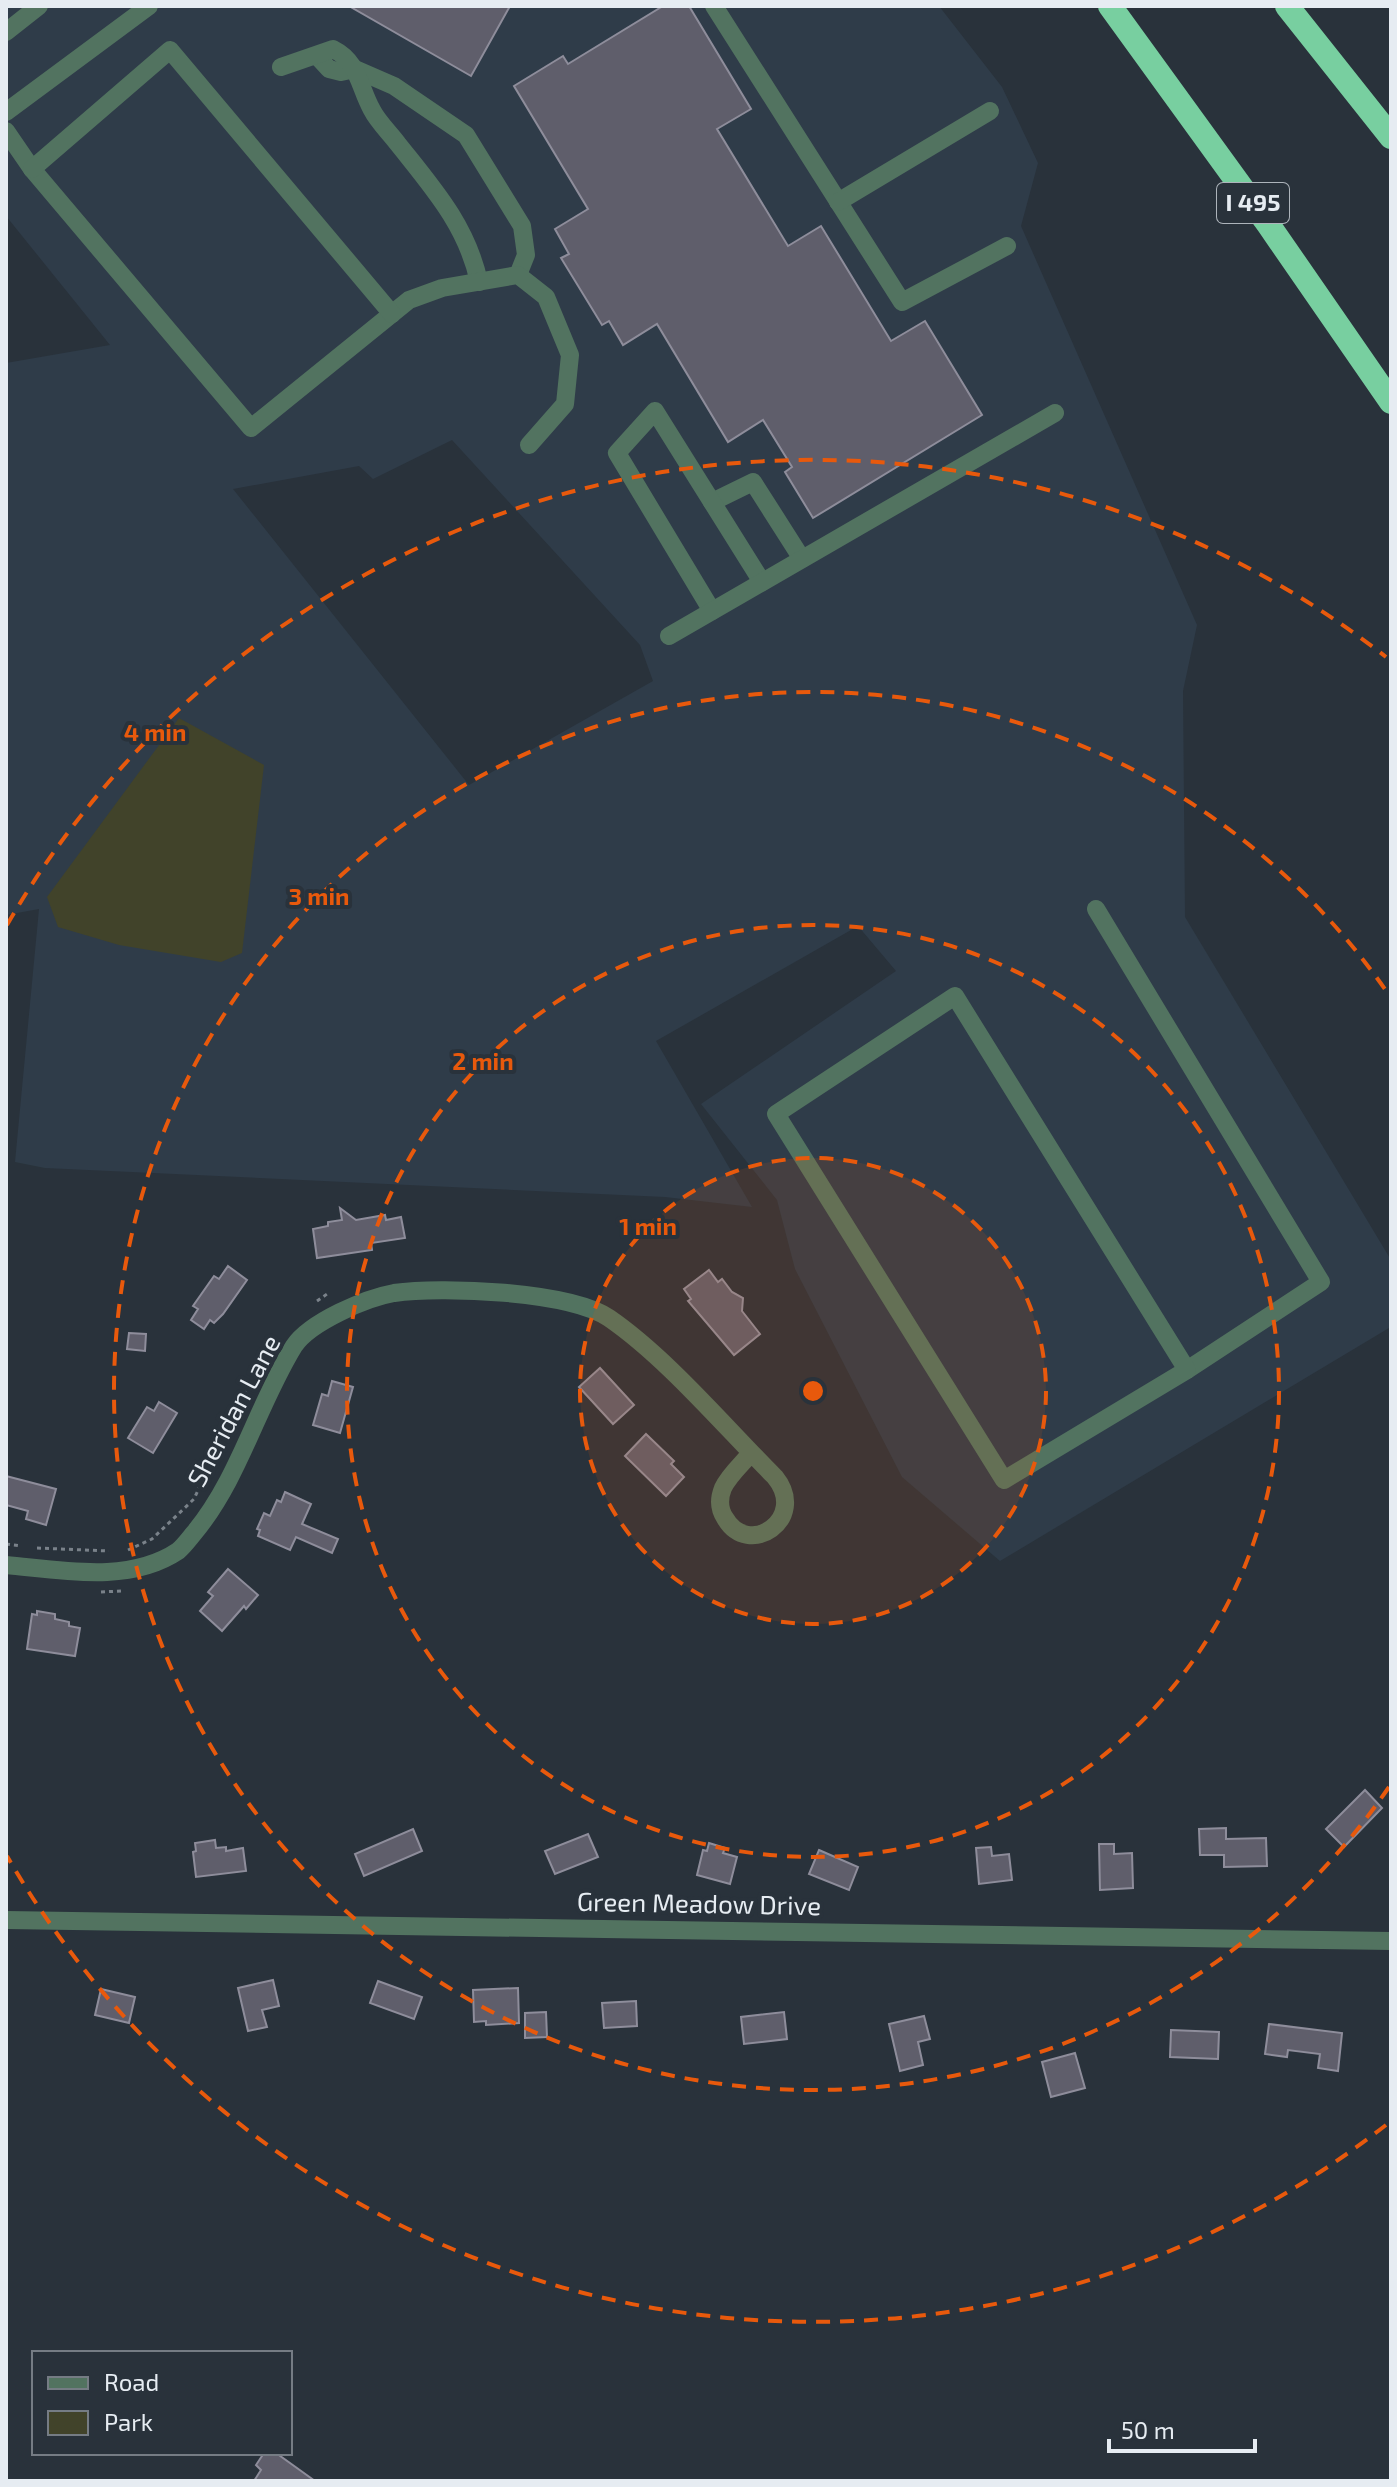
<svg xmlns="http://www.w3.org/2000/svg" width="1397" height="2487" font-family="'Exo 2',sans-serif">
  <rect width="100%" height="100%" fill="#29323b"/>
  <path fill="#2f3c49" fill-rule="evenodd" d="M6,6H939L1002,87L1038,163L1021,226L1197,625L1183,691L1185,917L1391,1260L1389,1328L1000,1561L902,1477L795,1269L777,1200L701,1104L896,971L858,926L656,1041L752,1207L665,1197L45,1168L15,1162L39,909L6,915V363L110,345L6,216ZM452,440L640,645L653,681L469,785L233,489L359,466L373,479Z"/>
  <path fill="#41432a" d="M179,718L264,765L242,953L221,962L119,945L58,927L47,897Z"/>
  <g fill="#5f5e6b" stroke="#8e8d9b" stroke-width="2">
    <path d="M349,6H510L471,76Z"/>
    <path d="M663,6H689L751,109L717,129L788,246L821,226L891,341L925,321L982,415L813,518L785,472L792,467L763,420L728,442L657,324L623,345L609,321L602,325L561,258L569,254L555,229L588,209L514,86L563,56L568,64Z"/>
    <path d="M340,1208L356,1220L385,1215L386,1220L401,1217L405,1238L371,1243L372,1250L317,1258L313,1229L328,1226V1222L342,1220Z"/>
    <path d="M228,1266L247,1280L223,1314L214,1323L210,1320L204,1329L191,1320L198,1309L193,1306L214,1276L219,1279Z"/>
    <path d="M709,1270L718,1282L722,1279L732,1292L743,1298L742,1311L760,1334L734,1355L688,1301L691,1299L684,1289Z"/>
    <path d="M129,1333L146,1334L145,1351L127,1349Z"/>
    <path d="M600,1368L634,1405L613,1424L579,1387Z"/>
    <path d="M332,1381L353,1387L340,1433L313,1425L322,1394L328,1396Z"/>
    <path d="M159,1402L177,1413L153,1453L128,1438L147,1407L154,1411Z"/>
    <path d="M646,1434L674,1461L671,1464L684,1477L666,1496L625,1456Z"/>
    <path d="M6,1476L56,1489L46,1525L26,1519L28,1511L6,1505Z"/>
    <path d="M285,1492L311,1504L302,1524L338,1539L332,1553L296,1537L290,1550L258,1536L260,1530L257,1529L264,1513L270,1516L277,1500L281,1502Z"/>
    <path d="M228,1569L258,1595L246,1609L244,1606L222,1631L200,1611L213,1596L208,1592Z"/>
    <path d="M37,1611L55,1614V1619L69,1622V1626L80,1628L75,1656L27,1649L32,1614L37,1615Z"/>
    <path d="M1365,1790L1382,1808L1344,1847L1326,1829Z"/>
    <path d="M1226,1828V1839L1266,1838L1267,1866L1224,1867V1855H1200L1199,1829Z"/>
    <path d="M413,1829L422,1851L364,1876L355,1854Z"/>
    <path d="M588,1834L598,1857L555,1874L545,1851Z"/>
    <path d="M215,1840L216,1848L226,1847V1851L243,1848L246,1871L196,1877L193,1852L196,1851L195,1843Z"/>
    <path d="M709,1843L725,1848L723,1853L737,1857L730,1884L697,1875L703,1850L707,1851Z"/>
    <path d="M1099,1844H1114V1854L1132,1853L1133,1888L1100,1890Z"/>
    <path d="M991,1847L992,1856L1009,1854L1012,1880L979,1884L976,1848Z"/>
    <path d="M819,1850L858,1867L849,1890L809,1874Z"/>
    <path d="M273,1980L279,2006L262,2010L267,2027L248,2031L238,1988Z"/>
    <path d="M378,1981L422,1997L414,2019L370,2003Z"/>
    <path d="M518,1988L519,2023L486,2025V2021L474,2022L473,1990Z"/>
    <path d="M101,1989L135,1997L129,2023L95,2015Z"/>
    <path d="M636,2001L637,2026L604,2028L602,2003Z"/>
    <path d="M546,2012L547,2037L525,2038V2013Z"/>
    <path d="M784,2012L787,2039L744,2044L741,2017Z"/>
    <path d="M924,2016L930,2039L918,2042L923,2065L900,2071L889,2024Z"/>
    <path d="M1269,2024L1342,2033L1338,2071L1318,2068L1320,2054L1288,2050L1287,2057L1265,2054Z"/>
    <path d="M1171,2030L1219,2032L1218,2059L1170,2057Z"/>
    <path d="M1075,2053L1085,2088L1051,2097L1042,2062Z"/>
    <path d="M264,2453H276L315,2481H254L261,2470L256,2465Z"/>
  </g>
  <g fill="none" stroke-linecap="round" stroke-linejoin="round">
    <g stroke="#7a828a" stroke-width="3" stroke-dasharray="4 4" stroke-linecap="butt">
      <path d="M317,1301L327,1294"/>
      <path d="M6,1544L21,1546"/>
      <path d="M37,1548L109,1551"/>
      <path d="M128,1550L152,1539L194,1499L232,1417L249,1387"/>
      <path d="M101,1592L122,1591"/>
    </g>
    <g stroke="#527360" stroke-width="18">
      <path d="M714,6L902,302L1007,246"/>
      <path d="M6,32L39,6"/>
      <path d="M317,56L329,69L341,72L355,69L394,86L466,135L522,226L526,255L518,275"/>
      <path d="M281,67L333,49C359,62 359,87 372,110C378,122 390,133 398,144C433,188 467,226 479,282"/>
      <path d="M6,112L149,6"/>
      <path d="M6,131L32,169L251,428L409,300L442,288L518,275L546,297L570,355L565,404L529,445"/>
      <path d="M32,169L170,50L392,314"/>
      <path d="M838,202L990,111"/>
      <path d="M712,502L753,482L802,559"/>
      <path d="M712,611L617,453L655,411L762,582"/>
      <path d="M669,636L1055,413"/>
      <path d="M1096,909L1321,1282L1187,1370"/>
      <path d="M955,996L1187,1370L1004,1480L776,1114Z"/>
      <path d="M6,1565C61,1570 129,1584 178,1551C184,1546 189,1539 194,1533C239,1479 257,1406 294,1346C310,1322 366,1298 394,1293C441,1286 569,1291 609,1318C667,1358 724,1426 775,1477C809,1519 748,1559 725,1518C719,1509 719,1498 723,1488C729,1475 742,1464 751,1453"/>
      <path d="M6,1920L1391,1941"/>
    </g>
    <g stroke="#78cfa0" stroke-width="24">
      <path d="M1110,6L1268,224L1391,402"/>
      <path d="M1287,6L1391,137"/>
    </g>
  </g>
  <circle cx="813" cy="1391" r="233" fill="#e8590c" fill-opacity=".12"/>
  <g fill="none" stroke="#e8590c" stroke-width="4" stroke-dasharray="14 10">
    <circle cx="813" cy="1391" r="233"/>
    <circle cx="813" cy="1391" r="466"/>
    <path d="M1389 1787A699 699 0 1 1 1389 995"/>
    <path d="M1386 2125A931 931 0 0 1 7 1856M7 925A931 931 0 0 1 1386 657"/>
  </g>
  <g text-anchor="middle" stroke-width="8" stroke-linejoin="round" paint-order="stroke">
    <rect fill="#29323b" stroke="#adb4bb" stroke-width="2" x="1217" y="183" width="72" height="40" rx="6"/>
    <g font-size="24" font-weight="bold" fill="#e6ecf2">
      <text x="1253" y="211">I 495</text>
    </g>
    <g font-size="26" fill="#e6ecf2" stroke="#29323b">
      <text transform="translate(234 1411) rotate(-62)" y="9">Sheridan Lane</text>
      <text transform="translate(699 1904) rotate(1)" y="9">Green Meadow Drive</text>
    </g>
  </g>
  <circle cx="813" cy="1391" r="12" fill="#e8590c" stroke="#29323b" stroke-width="4"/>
  <g font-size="24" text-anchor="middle" font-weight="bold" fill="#e8590c" stroke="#29323b" stroke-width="8" stroke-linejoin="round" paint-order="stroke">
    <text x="155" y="741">4 min</text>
    <text x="319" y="905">3 min</text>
    <text x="483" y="1070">2 min</text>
    <text x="648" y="1235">1 min</text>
  </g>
  <rect width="1397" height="2487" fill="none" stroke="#e6ecf2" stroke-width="16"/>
  <rect x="32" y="2351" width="260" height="104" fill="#29323b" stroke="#757c84" stroke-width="2"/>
  <rect x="48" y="2377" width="40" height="12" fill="#527360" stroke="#757c84" stroke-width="2"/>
  <text x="104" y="2391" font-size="24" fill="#e6ecf2">Road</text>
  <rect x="48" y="2411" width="40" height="24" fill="#41432a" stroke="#757c84" stroke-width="2"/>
  <text x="104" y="2431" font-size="24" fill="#e6ecf2">Park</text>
  <path d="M1109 2439v12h146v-12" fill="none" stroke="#e6ecf2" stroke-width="4"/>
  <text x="1121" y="2439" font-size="24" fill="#e6ecf2" stroke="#29323b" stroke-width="6" paint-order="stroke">50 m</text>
</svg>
